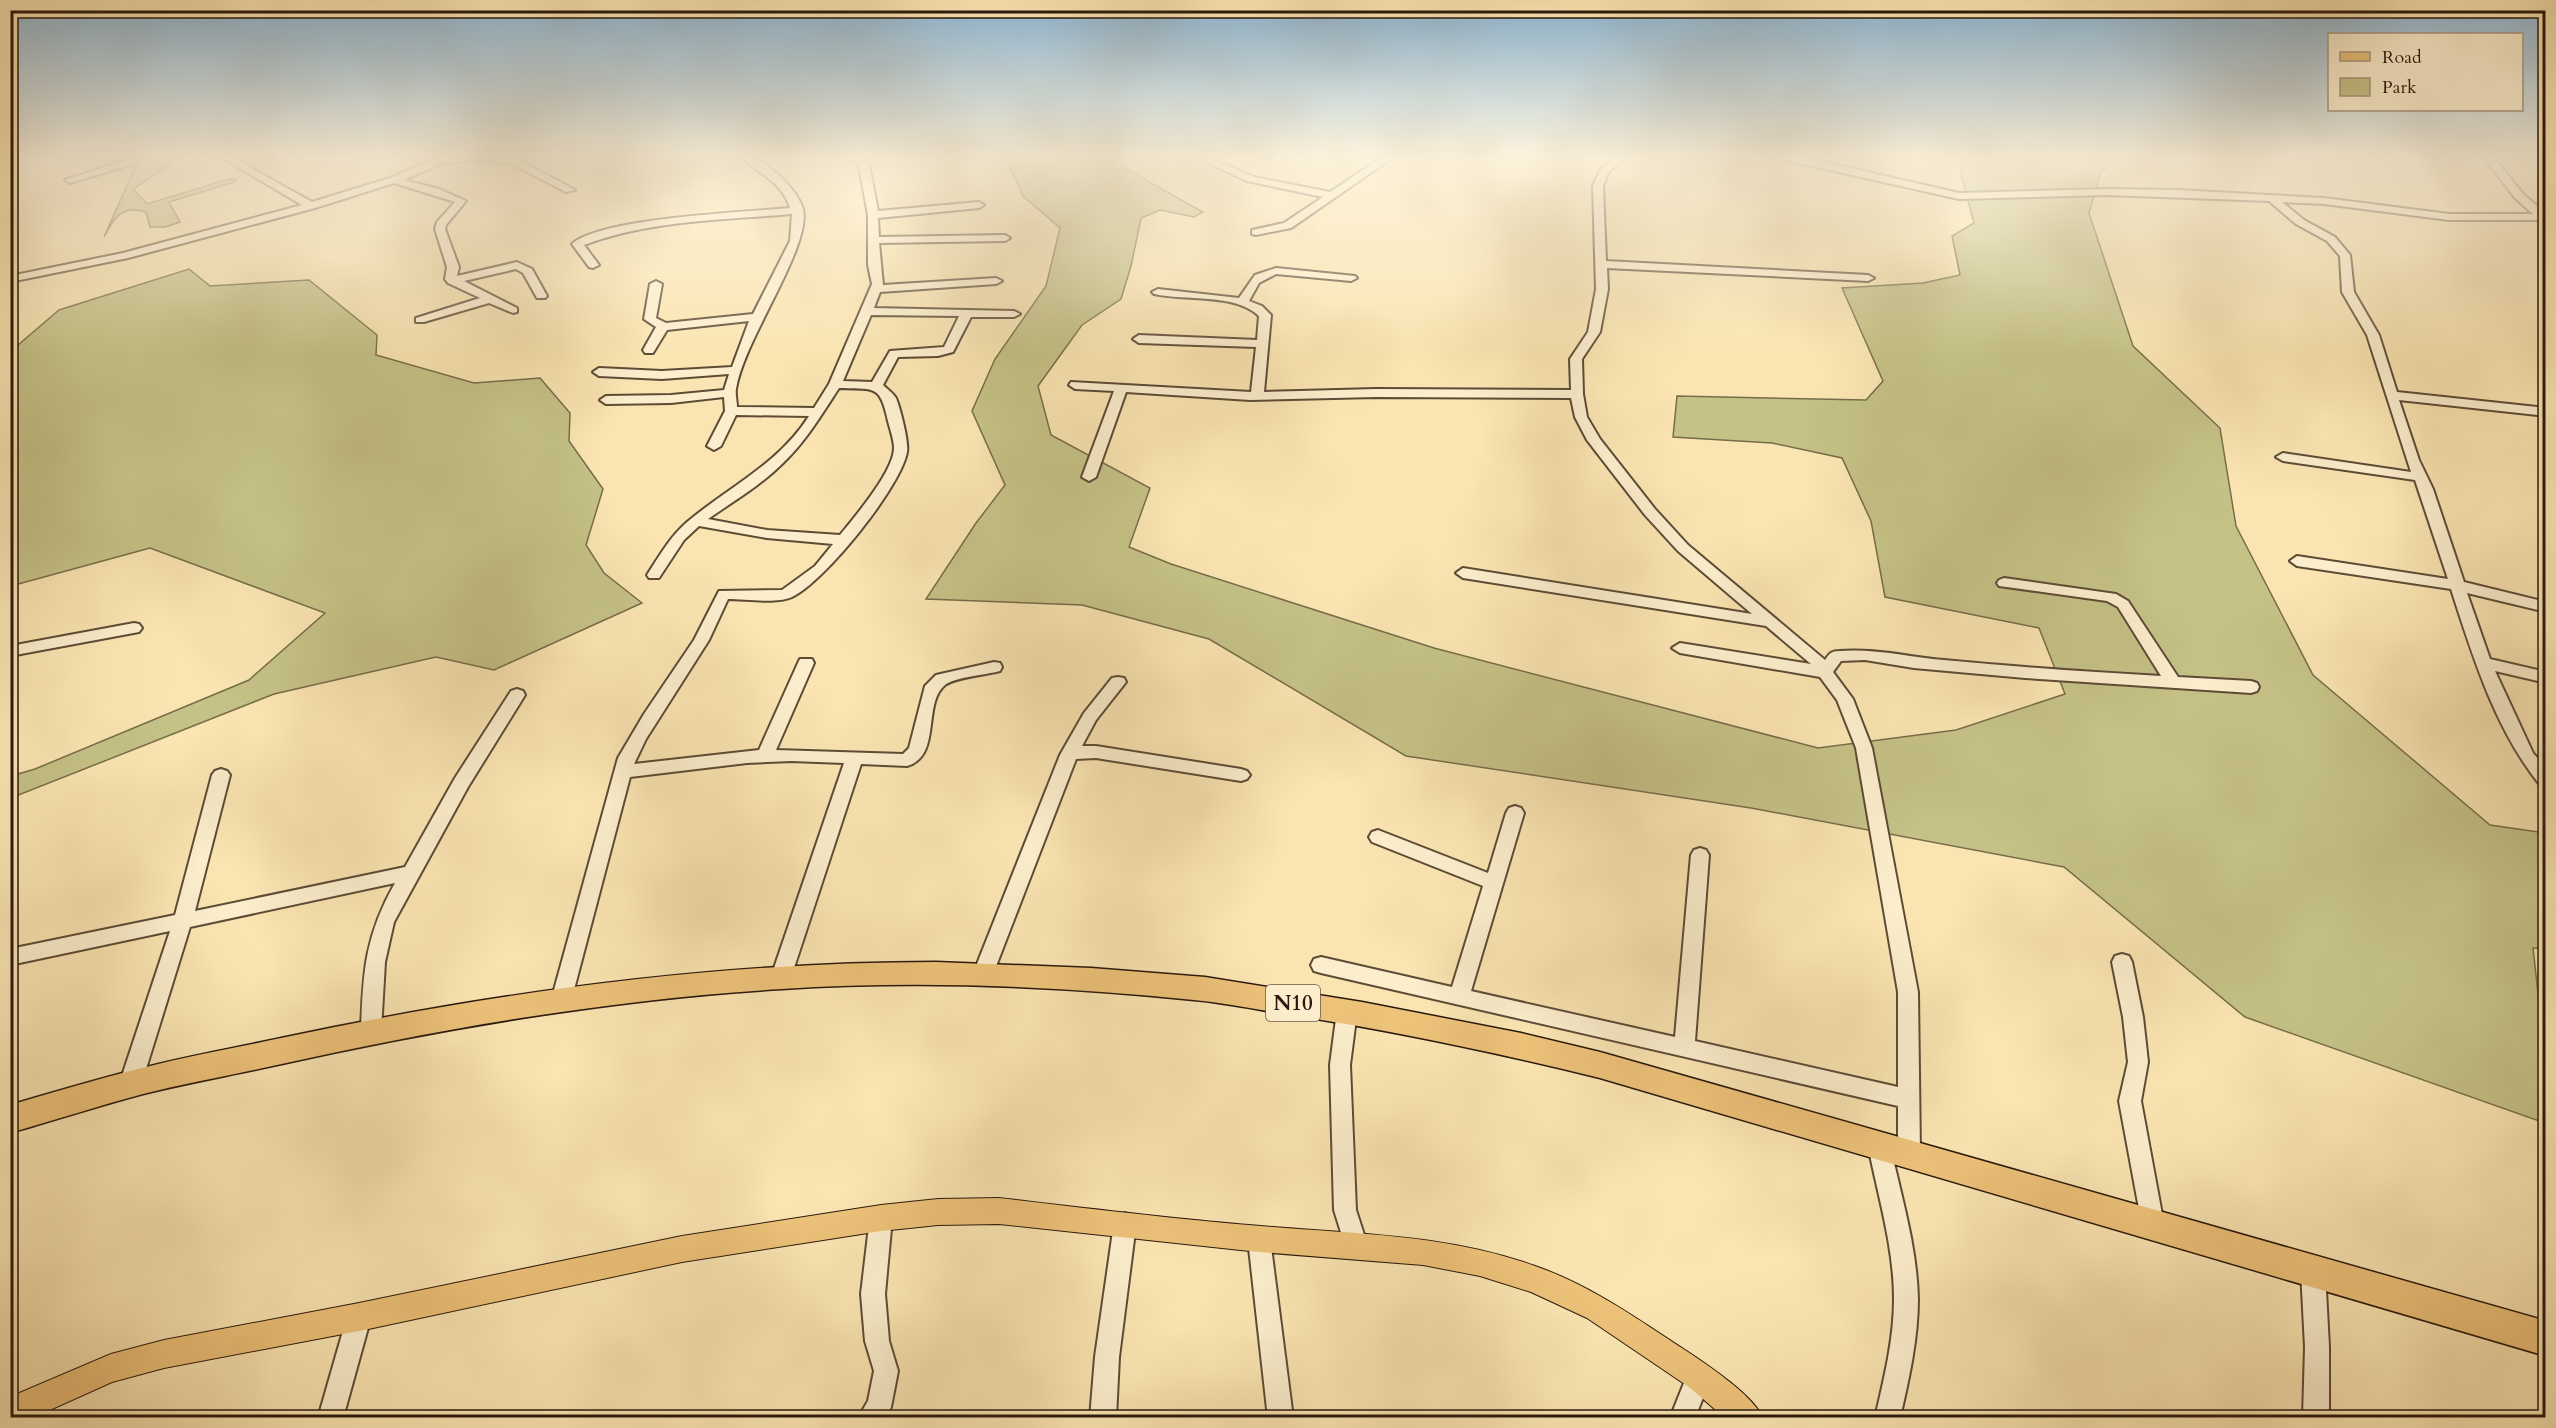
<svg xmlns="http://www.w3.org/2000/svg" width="2556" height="1428" font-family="Cardo,serif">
  <rect width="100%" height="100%" fill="#fae5b2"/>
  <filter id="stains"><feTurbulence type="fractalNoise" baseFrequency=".00333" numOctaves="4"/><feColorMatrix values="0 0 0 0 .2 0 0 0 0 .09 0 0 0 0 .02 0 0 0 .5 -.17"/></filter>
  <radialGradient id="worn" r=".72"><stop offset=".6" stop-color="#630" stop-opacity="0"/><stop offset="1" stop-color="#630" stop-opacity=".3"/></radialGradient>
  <g fill="#c5c287" stroke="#776d4a" stroke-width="1.5">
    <path d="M140,156H150L145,161L161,158L169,161L170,165L133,189L147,204L229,179H237L234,182L169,202L180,222L165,227H150L146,212C122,205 114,217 104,237Z"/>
    <path d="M1001,156H1118L1124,168L1203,212L1194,217L1160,210L1141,218L1131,266L1121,299L1082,325L1038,386L1051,435L1150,488L1129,547L1171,564L1434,648L1818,748L1956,730L2065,694L2039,628L1885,597L1871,521L1842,458L1772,443L1673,437L1677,396L1866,400L1883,381L1842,288L1923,283L1960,275L1952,236L1974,223L1961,175L1964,156H2118L2100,174L2089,213L2133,346L2220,428L2236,526L2313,675L2490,825L2545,833V949L2533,948L2545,1056V1123L2245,1017L2064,867L1751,808L1406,756L1209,639L1082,605L926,599L976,523L1005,485L972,411L995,359L1046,286L1060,228L1023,196L1007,161Z"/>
    <path d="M189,269L210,286L309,280L377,335L376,355L474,383L540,378L570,413L569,441L603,489L586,545L604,573L642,603L494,670L436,657L274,694L11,798V776L35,769L249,680L325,613L150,548L11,586V351L59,310Z"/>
  </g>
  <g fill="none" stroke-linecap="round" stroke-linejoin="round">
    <defs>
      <g id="minor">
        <path d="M17,156H35L10,163V157Z"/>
        <path d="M133,156H144L133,164L70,183L65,180L127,160Z"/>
        <path d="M219,156H230L312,202L390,178L443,156H491L517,159L575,190L566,192L512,164L476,160L440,164L404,180L439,189L466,201L446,225L445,229L459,267L457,276L517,262L532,269L547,296L545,298H537L523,273L516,269L464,281L517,308V312L513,313L489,303L424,322H416V318L480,298L448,283L445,279L447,267L435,229L437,222L455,202L394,183L315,208L128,258L10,282V276L123,253L302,205Z"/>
        <path d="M740,156C754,155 765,164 776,173C787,182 799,196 803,209C812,246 743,341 736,389C735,394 737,401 737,407L814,408L829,384L872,284L868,265V215L859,166L849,156H859L869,165L878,211L979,202L984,205L979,208L878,218L879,237L1005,235L1010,238L1005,241L879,243L883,285L996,278L1002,281L996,284L880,292L874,308L1014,311L1020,314L1014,317H971L953,352L938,356L898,357L883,385C887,389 893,393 896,398C900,408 909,442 907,452C901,487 824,582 792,597C777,604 745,599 728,599L709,640L646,739L634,764L759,750L798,663L800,659H812L814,663L776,750L903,754L909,748L925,686L936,675L994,662L1000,663L1002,667L1000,671C986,675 955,677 945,685C922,704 942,756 907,766L861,764L791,977L788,983L781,985L774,983L771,977L844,763L791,761L747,763L630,777L571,1001L568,1007L561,1009L554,1007L551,1001L618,758L644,714L694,640L719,591L782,590L815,566L833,544L767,538L699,526L684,540L659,578H649L647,575C660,555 672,533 692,518C733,485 780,462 809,416L736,415L721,446L714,450L707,446L725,411L724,397L671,403L606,404L600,400L606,396L671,395L724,390L729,374L662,379L599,376L593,372L599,368L662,371L732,367L749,321L667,330L653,353H645L643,350L656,327L644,319L650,284L656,281L662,284L656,318L666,323L753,314L790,241L792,214C723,220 649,220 584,245L599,265L593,268L589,267L572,244C600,218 747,212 790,208C782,181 758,174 740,156ZM871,315L959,316L944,347L890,351L872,382L843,381ZM839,388C874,390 880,383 888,421C890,429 894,440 894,448C894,471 854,518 840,535L767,530L708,519C734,501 761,485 783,463C806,441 822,414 839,388Z"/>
        <path d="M1193,156H1205L1254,177L1330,192L1384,156H1395L1291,228L1256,235L1252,234V230L1284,223L1323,197L1247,181Z"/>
        <path d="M1615,156H1625L1608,173L1603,186L1606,261L1868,275L1874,278L1868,281L1607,268L1608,289L1600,332L1582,359L1583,394L1587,417L1600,439L1655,509L1688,545L1825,660C1829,654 1831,651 1839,651C1874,648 1909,657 1944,660C2017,667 2089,672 2161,676L2118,607L2107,601L1999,586L1997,583L1999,580L2004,578L2116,594L2128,601L2178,677L2251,681L2257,683L2259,687L2257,691L2251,693L2025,678L1914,668L1865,660L1841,661L1833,672L1853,699L1872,748L1918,992L1920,1154L1917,1161L1909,1164L1901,1161L1898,1154V1106L1321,973L1314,971L1311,965L1314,959L1321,957L1452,987L1483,886L1372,842L1369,837L1372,832L1378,830L1488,873L1506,813L1509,808L1515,806L1521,808L1524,813L1471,991L1675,1037L1691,855L1694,850L1700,848L1706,850L1709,855L1695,1041L1898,1087V992L1856,748L1837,700L1820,677L1680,653L1672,648L1680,643L1811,664L1766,626L1463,578L1456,573L1463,568L1752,614L1678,551L1645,515L1587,440L1575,417L1571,398L1376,397L1250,400L1126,392L1096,477L1089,481L1082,477L1114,391L1075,389L1069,385L1071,382L1251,392L1256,347L1139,343L1133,339L1139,335L1257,340L1259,316C1235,293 1185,301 1154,294L1152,292L1158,289L1239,298L1255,275L1276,268L1355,276L1357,278L1351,281L1276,274L1259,283L1249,301L1262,306L1271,315L1264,392L1376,389L1571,390L1570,359L1588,332L1596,289L1593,186L1600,170Z"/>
        <path d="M1767,156H1788L1815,160L1959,193L2107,189L2178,190L2324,198L2449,214H2533L2515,198L2483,156H2493L2523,194L2546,214V220H2449L2324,204L2282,202L2304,220L2335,237L2350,255L2354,292L2379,335L2397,392L2546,408V416L2399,400L2419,460L2433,489L2464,582L2546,602V612L2467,593L2490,659L2546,672V683L2495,671L2533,753L2546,768V787L2540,785C2495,729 2473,657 2451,589L2297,566L2290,561L2297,556L2448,579L2415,480L2283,461L2276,457L2283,453L2411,472L2367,335L2342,292L2340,256L2327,241L2296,224L2269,201L2107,195L1959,199Z"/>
        <path d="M134,623L139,624L142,628L139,632L10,656V646Z"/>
        <path d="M1118,677L1124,678L1126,682L1096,720L1082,746H1096L1241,769L1247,771L1250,775L1247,779L1241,781L1096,758L1076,759L993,974L990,980L983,982L976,980L973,974L1060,755L1084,713L1112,678Z"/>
        <path d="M517,689L523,691L525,695L468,787L394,922L385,962L381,1031L378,1037L371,1040L364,1037L361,1031C363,972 365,936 395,883L190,927L141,1085L137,1092L130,1094L123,1092L119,1085L170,931L10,965V949L175,915L212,775L215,771L221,769L227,771L230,775L195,911L405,867L455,778L511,691Z"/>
        <path d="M2122,954L2129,956L2132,962L2143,1017L2148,1062L2141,1101L2164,1225L2161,1233L2153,1236L2145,1233L2142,1225L2119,1101L2128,1062L2123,1017L2112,962L2115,956Z"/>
        <path d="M1347,1002L1354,1005L1357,1011L1350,1065L1356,1210L1368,1247L1364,1255L1356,1258L1348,1255L1334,1210L1330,1065L1337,1011L1340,1005Z"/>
        <path d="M1879,1135L1887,1138L1890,1145C1901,1196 1917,1247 1918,1299C1918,1339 1909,1379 1900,1418H1875C1884,1379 1894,1339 1894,1299C1894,1247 1878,1196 1868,1145L1871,1138Z"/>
        <path d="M881,1207L889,1210L892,1218L885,1294L889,1341L898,1371L891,1407L886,1418H858L868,1401L874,1371L865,1341L861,1294L870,1218L873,1210Z"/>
        <path d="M1125,1213L1133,1216L1136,1224L1119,1357L1116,1418H1090L1095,1357L1114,1224L1117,1216Z"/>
        <path d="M1259,1228L1267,1231L1270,1239L1293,1418H1268L1248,1239L1251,1231Z"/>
        <path d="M2313,1260L2321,1263L2325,1271L2329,1347V1418H2303L2305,1347L2301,1271L2305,1263Z"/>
        <path d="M359,1305L367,1309L371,1317L343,1418H318L347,1317L351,1309Z"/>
        <path d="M1699,1365L1708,1368L1711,1377L1695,1418H1670L1690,1368Z"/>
      </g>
      <path id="major" d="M999,1198C1086,1208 1174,1219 1261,1226C1353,1234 1447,1234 1535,1266C1590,1285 1636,1318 1685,1350C1706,1364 1753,1395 1763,1418H1725L1689,1387L1587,1318L1531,1292L1480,1276L1423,1265L1259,1252L999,1224L938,1225L881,1231L682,1262L359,1331L164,1368L112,1382L32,1418H10V1397L111,1354L164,1340L359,1303L682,1236L881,1205L938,1199Z"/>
      <path id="highway" d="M936,962L1091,968L1205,977L1362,1002L1521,1033L1600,1052L2546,1321V1356L1600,1078C1498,1053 1395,1031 1291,1015C1259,1010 1227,1003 1194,1000C1058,986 919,980 782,989C612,999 443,1028 277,1065C232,1075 187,1083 143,1094C98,1106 55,1120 10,1133V1105C54,1092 98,1079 142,1068C188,1056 235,1048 281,1038C497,992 715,962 936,962Z"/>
    </defs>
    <use href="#minor" stroke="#5d4b36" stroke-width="4"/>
    <use href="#major" stroke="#29180d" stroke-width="2"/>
    <use href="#highway" stroke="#29180d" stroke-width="3"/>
    <use href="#minor" fill="#fceecd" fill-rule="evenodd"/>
    <use href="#major" fill="#edc279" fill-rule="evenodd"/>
    <use href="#highway" fill="#edc279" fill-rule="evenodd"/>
  </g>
  <linearGradient id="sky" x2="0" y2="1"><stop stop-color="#8db7d5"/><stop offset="0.44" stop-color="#fdf3dc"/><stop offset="1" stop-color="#fdf3dc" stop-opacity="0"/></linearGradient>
  <rect width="2556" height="356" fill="url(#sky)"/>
  <g text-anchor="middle" stroke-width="6" stroke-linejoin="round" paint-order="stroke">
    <rect fill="#fceecd" stroke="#685847" stroke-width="1.5" x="1266" y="985" width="54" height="36" rx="4.5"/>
    <g font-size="21" font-weight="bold" fill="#29180d">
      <text x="1293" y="1010">N10</text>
    </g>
  </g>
  <rect width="2556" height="1428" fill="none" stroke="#fae5b2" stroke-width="36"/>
  <rect x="12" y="12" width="2532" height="1404" fill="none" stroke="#29180d" stroke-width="3"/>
  <rect x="18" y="18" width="2520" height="1392" fill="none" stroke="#29180d" stroke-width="1.5"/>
  <rect x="2328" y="33" width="195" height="78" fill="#fceecd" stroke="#a89880" stroke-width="1.5"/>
  <rect x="2340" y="52" width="30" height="9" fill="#edc279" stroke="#a89880" stroke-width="1.5"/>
  <text x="2382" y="63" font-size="18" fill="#29180d">Road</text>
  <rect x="2340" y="78" width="30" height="18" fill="#c5c287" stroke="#a89880" stroke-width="1.5"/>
  <text x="2382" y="93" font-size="18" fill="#29180d">Park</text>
  <rect width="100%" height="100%" filter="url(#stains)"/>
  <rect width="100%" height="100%" fill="url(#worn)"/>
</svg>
